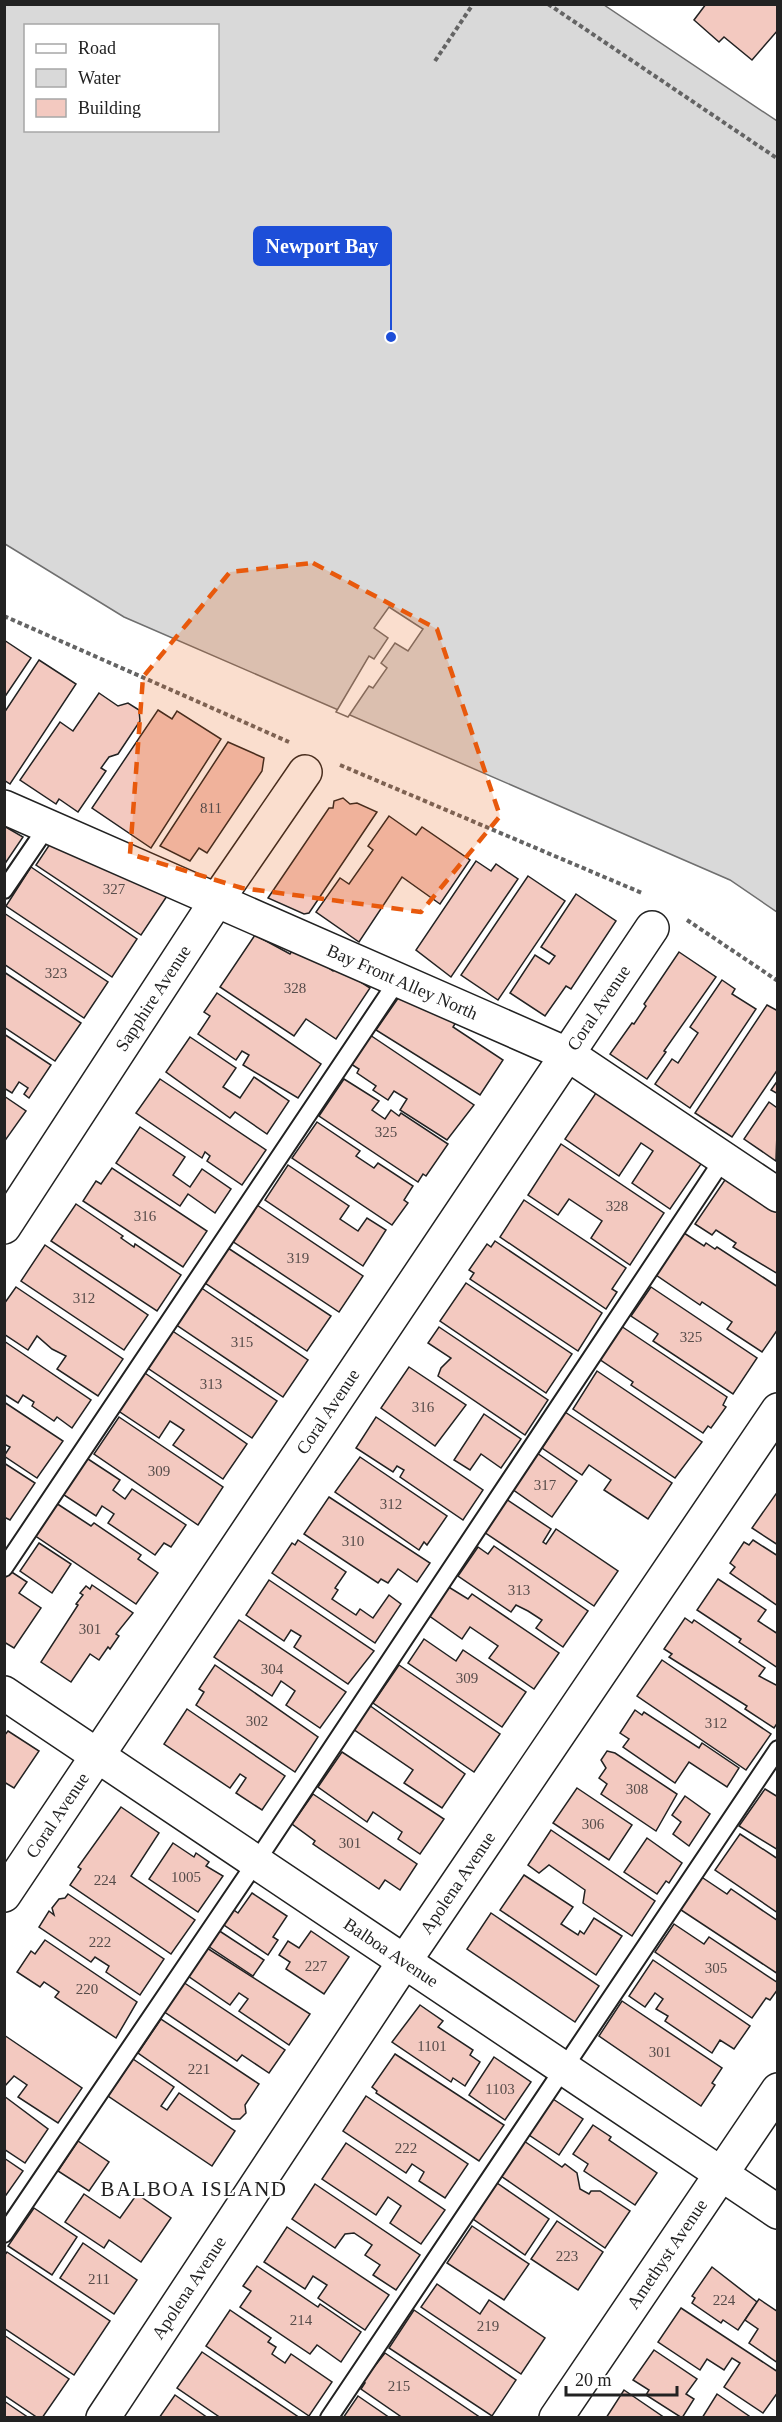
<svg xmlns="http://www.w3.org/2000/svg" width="782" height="2422" font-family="Georgia,serif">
  <rect width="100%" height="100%" fill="#fff"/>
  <path fill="#d9d9d9" stroke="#6f6f6f" stroke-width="1.5" fill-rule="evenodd" d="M4,5H604L777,121V912L730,880L124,617L5,544ZM26,26H218V130H26Z"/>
  <path fill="#fff" stroke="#6f6f6f" stroke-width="1.5" d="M389,607L423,629L408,651L395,643L381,663L387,668L373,688L369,686L348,717L336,712L369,656L374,659L388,638L374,628Z"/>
  <g fill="#f3c9c0" stroke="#222" stroke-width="1.5">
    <path d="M706,4H778V30L752,60L724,37L719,42L694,20Z"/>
    <path d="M4,640L31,658L4,698Z"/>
    <path d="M39,660L76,684L10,784L4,780V713Z"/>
    <path d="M99,693L118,706L128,703L139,710L140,721L118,754L109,757L101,768L106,771L78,812L59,799L56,804L20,780L60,722L73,731Z"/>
    <path d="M158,710L172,719L177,711L221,739L151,848L92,808Z"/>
    <path d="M228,742L264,758L262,771L207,853L199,848L190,861L160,846Z"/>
    <path d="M343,798L350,804L357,803L377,812L309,913L304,914L268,898L329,808H333L334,801Z"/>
    <path d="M389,816L416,835L422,827L470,860L440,904L402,877L359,942L316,912L340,878L349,884L373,850L368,846Z"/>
    <path d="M4,826L23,837L4,865Z"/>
    <path d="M52,841L167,896L141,935L36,865Z"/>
    <path d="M476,861L491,871L496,864L518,879L451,977L416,950Z"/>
    <path d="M31,867L137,939L112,977L6,906Z"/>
    <path d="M528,876L565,901L498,1000L461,975Z"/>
    <path d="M576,894L616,921L571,989L566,986L545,1016L510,993L535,955L549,964L555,956L541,947Z"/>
    <path d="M4,913L108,982L84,1018L4,964Z"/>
    <path d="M255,935L290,954L294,948L304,951L333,971L336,966L370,988L336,1039L306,1019L294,1036L220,987Z"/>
    <path d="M679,952L716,977L664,1051L666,1052L647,1079L610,1054L632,1023L634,1024L646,1006L644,1004Z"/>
    <path d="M4,972L81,1023L55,1061L4,1027Z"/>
    <path d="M722,980L735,989L732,994L756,1009L690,1108L655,1084L672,1059L678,1063L698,1033L690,1027Z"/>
    <path d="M217,993L321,1064L298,1098L243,1065L249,1055L242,1051L236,1060L198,1034L210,1016L204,1012Z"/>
    <path d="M401,994L458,1019L453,1027L503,1060L480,1095L376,1030Z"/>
    <path d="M767,1005L778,1011V1069L732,1137L695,1113Z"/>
    <path d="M4,1034L51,1065L29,1098L24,1094L28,1088L19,1082L12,1093L4,1088Z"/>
    <path d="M370,1035L474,1105L447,1140L400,1110L407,1099L394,1091L388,1100L373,1090L376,1086L357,1073L359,1069L351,1064Z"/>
    <path d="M190,1037L236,1068L223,1087L240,1098L254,1077L289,1101L267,1134L235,1112L230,1118L166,1072Z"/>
    <path d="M160,1079L266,1150L242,1185L207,1161L210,1156L205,1152L202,1158L136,1113Z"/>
    <path d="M344,1079L379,1101L372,1110L385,1119L391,1110L399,1116L401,1113L448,1144L426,1176L423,1174L418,1182L319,1116Z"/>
    <path d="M778,1080V1094L771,1090Z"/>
    <path d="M598,1090L703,1161L670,1209L632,1183L653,1151L641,1143L619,1176L565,1139Z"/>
    <path d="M4,1096L26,1111L4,1142Z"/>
    <path d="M769,1102L776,1107L778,1105L776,1161L744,1139Z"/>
    <path d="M317,1122L360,1151L356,1156L374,1168L378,1163L413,1186L404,1200L408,1203L392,1225L292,1158Z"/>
    <path d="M140,1127L185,1157L173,1175L190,1187L202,1169L231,1189L215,1213L188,1194L180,1206L116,1163Z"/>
    <path d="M561,1144L664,1213L630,1265L591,1238L602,1221L569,1199L558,1215L528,1195Z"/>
    <path d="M288,1165L349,1206L340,1219L358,1231L367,1218L386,1230L363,1266L265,1200Z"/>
    <path d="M112,1168L207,1231L183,1267L83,1201L96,1181L101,1184Z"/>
    <path d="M729,1174L778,1209V1274L733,1247L736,1243L716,1230L712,1235L695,1224Z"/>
    <path d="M524,1200L626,1268L612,1289L617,1292L606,1309L500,1237Z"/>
    <path d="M76,1204L123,1236L121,1238L134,1247L135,1244L181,1275L157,1311L51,1241Z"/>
    <path d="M257,1205L363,1276L339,1312L232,1241Z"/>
    <path d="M684,1233L704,1246L706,1243L715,1249L717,1247L778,1287V1329L762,1352L727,1329L732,1322L702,1302L700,1305L656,1275Z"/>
    <path d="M495,1241L602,1313L578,1351L470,1279L474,1273L469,1270L487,1244L491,1247Z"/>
    <path d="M45,1245L148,1315L124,1350L21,1281Z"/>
    <path d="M228,1248L331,1316L307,1351L205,1283Z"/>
    <path d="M466,1283L572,1354L546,1393L440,1321Z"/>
    <path d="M16,1287L123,1359L98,1396L57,1369L66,1356L52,1349L37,1336L28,1350L4,1334V1304Z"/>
    <path d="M200,1287L308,1360L283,1397L175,1324Z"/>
    <path d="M651,1287L757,1358L733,1394L653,1341L658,1334L631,1316Z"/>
    <path d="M621,1326L727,1397L723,1405L726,1407L711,1428L708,1426L703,1433L631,1385L633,1382L599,1359Z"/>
    <path d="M439,1327L548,1400L525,1435L438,1376L441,1368L451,1358L428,1343Z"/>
    <path d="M171,1330L277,1401L252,1438L146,1367Z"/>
    <path d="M4,1341L91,1400L72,1428L57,1417L54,1421L32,1406L34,1402L23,1395L18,1403L4,1394Z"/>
    <path d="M409,1367L466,1405L435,1446L381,1408Z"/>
    <path d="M142,1371L247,1444L223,1479L173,1445L184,1430L170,1421L159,1438L117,1410Z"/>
    <path d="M597,1371L702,1442L675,1478L573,1409Z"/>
    <path d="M4,1402L63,1441L37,1478L4,1456L10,1447L4,1444Z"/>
    <path d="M565,1412L672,1483L648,1519L604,1490L611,1480L589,1465L582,1475L542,1448Z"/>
    <path d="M484,1414L521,1439L501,1468L481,1454L470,1470L454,1460Z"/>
    <path d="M119,1417L223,1487L198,1525L94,1454Z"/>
    <path d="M376,1417L483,1490L463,1520L400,1477L404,1470L397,1466L393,1472L356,1448Z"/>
    <path d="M537,1453L577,1481L552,1517L512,1489Z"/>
    <path d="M85,1457L120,1480L113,1490L125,1499L132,1489L186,1525L171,1547L164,1543L155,1555L108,1523L114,1514L102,1506L96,1516L61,1493Z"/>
    <path d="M360,1457L447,1516L427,1545L424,1542L419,1550L335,1492Z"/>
    <path d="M4,1463L35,1483L10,1520L4,1517Z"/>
    <path d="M778,1491V1545L752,1528Z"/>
    <path d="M329,1497L430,1563L417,1582L398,1569L388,1583L381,1579L378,1583L304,1534Z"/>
    <path d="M506,1499L551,1529L543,1542L546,1544L556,1529L618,1571L594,1606L484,1532Z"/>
    <path d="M56,1503L91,1526L94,1523L141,1555L138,1559L158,1573L136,1604L34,1535Z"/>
    <path d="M298,1540L346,1572L335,1588L338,1590L332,1599L356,1615L360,1609L373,1618L389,1595L401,1604L375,1643L272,1573L292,1543L295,1545Z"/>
    <path d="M753,1540L778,1556V1606L730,1573L735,1567L730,1563L744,1542L749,1545Z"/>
    <path d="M39,1543L71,1564L52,1593L20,1571Z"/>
    <path d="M494,1546L588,1611L563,1647L536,1628L542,1620L528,1611L516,1605L511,1612L458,1576L478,1547L488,1554Z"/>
    <path d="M7,1569L27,1582L19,1593L41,1608L14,1648L4,1642V1574Z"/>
    <path d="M718,1579L766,1610L758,1621L778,1634V1668L739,1642L741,1639L697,1610Z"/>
    <path d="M269,1580L374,1651L348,1684L294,1647L301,1636L291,1630L284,1641L246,1615Z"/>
    <path d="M92,1585L133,1613L116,1634L119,1636L110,1649L108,1647L99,1660L90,1654L71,1682L41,1662L78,1605L76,1604L83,1595L80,1593L86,1586L90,1589Z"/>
    <path d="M447,1586L468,1599L472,1594L559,1653L534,1689L489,1658L498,1646L470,1627L462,1639L428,1615Z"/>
    <path d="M685,1618L692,1623L694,1620L765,1668L759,1676L778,1686V1722L774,1728L745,1709L747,1706L669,1657L672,1654L664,1649Z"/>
    <path d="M239,1620L346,1692L320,1728L286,1705L295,1691L281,1681L272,1696L214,1657Z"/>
    <path d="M424,1639L456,1661L463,1650L526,1692L502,1727L408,1663Z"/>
    <path d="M662,1660L771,1734L746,1770L637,1696Z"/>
    <path d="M215,1665L318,1737L295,1772L196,1705L204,1692L199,1689Z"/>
    <path d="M399,1665L500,1734L474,1772L373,1703Z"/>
    <path d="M369,1705L465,1774L442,1808L404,1783L413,1770L353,1729Z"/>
    <path d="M187,1709L285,1776L262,1810L236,1793L246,1778L240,1774L230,1788L164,1744Z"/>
    <path d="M635,1710L642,1715L644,1712L699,1748L702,1743L739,1768L727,1787L689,1762L675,1783L623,1747L629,1739L620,1733Z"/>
    <path d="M8,1731L39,1751L14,1788L4,1782V1736Z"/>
    <path d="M607,1751L615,1753L677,1794L656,1831L601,1794L607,1784L599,1778L606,1768L601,1760Z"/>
    <path d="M342,1752L444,1819L420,1854L398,1839L402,1832L373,1812L367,1822L318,1787Z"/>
    <path d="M577,1788L632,1825L609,1860L553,1823Z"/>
    <path d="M765,1789L778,1797V1850L739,1826Z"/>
    <path d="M313,1794L417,1864L400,1890L385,1880L379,1889L313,1844L315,1841L292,1824Z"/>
    <path d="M685,1796L710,1814L689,1846L673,1834L681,1822L672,1815Z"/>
    <path d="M121,1807L159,1833L131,1876L195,1920L171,1954L70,1885L81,1869L78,1867Z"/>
    <path d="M551,1830L655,1901L632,1936L583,1903L585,1890L549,1865L539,1873L528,1865Z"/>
    <path d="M740,1834L778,1859V1913L715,1870Z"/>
    <path d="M647,1838L682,1863L669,1883L666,1881L657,1894L624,1872Z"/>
    <path d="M173,1843L194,1857L196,1853L209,1862L206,1866L223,1876L198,1912L149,1879Z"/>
    <path d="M524,1875L573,1907L561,1924L578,1935L580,1931L584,1934L594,1918L622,1936L596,1975L500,1910Z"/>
    <path d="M700,1876L727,1894L731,1889L778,1921V1974L678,1908Z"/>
    <path d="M252,1893L287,1916L273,1937L278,1940L268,1955L221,1923L231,1908L238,1913Z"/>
    <path d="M68,1894L164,1959L140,1995L106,1972L109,1966L95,1957L91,1962L39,1927L49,1911L54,1915L52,1908L59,1899L65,1898Z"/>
    <path d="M491,1913L599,1986L575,2022L467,1949Z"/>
    <path d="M674,1924L704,1944L709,1937L778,1983V1989L770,2000L766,1998L752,2018L655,1952Z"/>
    <path d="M218,1930L264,1960L253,1976L208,1946Z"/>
    <path d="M311,1931L349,1957L324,1994L286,1969L290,1962L279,1955L288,1941L299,1948Z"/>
    <path d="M45,1940L137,2002L116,2038L55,1997L59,1992L44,1982L40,1987L17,1972L31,1951L35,1954Z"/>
    <path d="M207,1948L310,2014L289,2045L239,2011L248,1999L239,1993L230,2005L188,1976Z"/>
    <path d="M653,1960L750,2026L734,2049L720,2040L712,2053L665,2021L668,2016L656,2009L663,1999L655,1993L645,2007L629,1996Z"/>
    <path d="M183,1982L285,2050L269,2073L242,2055L237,2061L163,2011Z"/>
    <path d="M622,2001L722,2068L712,2083L715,2085L701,2106L599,2036Z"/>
    <path d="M420,2005L443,2021L438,2027L473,2050L470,2055L480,2062L465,2086L453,2078L451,2082L392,2042Z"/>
    <path d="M161,2019L259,2084L245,2105L246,2113L240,2119H232L138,2053Z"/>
    <path d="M4,2035L82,2088L58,2123L18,2097L27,2085L14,2076L4,2087Z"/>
    <path d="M395,2054L504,2125L479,2161L376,2093L377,2091L372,2087Z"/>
    <path d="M494,2057L531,2082L505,2120L469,2095Z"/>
    <path d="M133,2059L174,2087L161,2106L167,2110L179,2093L235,2131L212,2166L108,2096Z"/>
    <path d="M4,2096L48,2129L25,2163L4,2149Z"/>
    <path d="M366,2096L468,2164L445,2198L419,2181L424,2172L412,2164L406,2173L343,2131Z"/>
    <path d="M553,2099L583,2119L559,2155L529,2135Z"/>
    <path d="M593,2125L611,2137L609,2140L657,2173L635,2205L584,2171L588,2164L573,2154Z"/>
    <path d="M78,2141L109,2162L89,2191L58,2171Z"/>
    <path d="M524,2141L562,2167L565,2164L577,2173L580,2189L589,2194L591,2191H600L630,2211L605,2248L501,2176Z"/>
    <path d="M346,2143L445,2210L421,2244L390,2223L401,2206L388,2197L376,2215L322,2179Z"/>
    <path d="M4,2158L23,2171L4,2198Z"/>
    <path d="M497,2183L549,2219L525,2255L473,2219Z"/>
    <path d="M315,2184L420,2255L396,2290L373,2275L380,2265L365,2255L372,2245L354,2233L345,2234L335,2248L292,2219Z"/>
    <path d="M84,2194L120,2218L137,2194L171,2218L141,2262L109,2240L104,2248L65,2222Z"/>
    <path d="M34,2208L77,2237L52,2275L8,2246Z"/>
    <path d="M557,2221L603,2252L578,2290L531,2259Z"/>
    <path d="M472,2226L529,2264L504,2300L447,2263Z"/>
    <path d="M287,2227L389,2295L365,2330L318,2298L327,2285L313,2276L305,2289L264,2262Z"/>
    <path d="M83,2243L137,2280L114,2314L60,2278Z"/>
    <path d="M7,2252L110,2321L74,2375L4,2328V2256Z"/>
    <path d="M257,2266L318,2307L320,2304L361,2332L341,2362L317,2345L310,2354L240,2307L251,2291L243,2286Z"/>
    <path d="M712,2267L757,2302L738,2330L723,2320L721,2323L692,2303L695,2298L692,2296Z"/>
    <path d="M437,2284L480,2314L489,2300L545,2338L521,2374L421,2307Z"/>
    <path d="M759,2299L778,2312V2363L749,2343L758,2329L745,2320Z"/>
    <path d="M681,2308L778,2372V2392L763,2413L724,2387L740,2363L732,2358L724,2370L707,2359L700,2370L658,2342Z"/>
    <path d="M230,2310L271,2338L268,2342L276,2347L272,2354L285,2363L291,2354L332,2382L309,2416L206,2346Z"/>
    <path d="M414,2310L516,2380L492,2416L389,2348Z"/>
    <path d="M4,2335L69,2379L42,2418H38L4,2395Z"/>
    <path d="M654,2350L697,2379L686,2394L694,2399L682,2418L646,2395L649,2390L633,2380Z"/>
    <path d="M202,2352L300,2418H221L177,2388Z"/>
    <path d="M385,2353L481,2418H403L361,2389L365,2383L362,2382Z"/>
    <path d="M624,2390L665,2418H606Z"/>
    <path d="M717,2394L749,2416L748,2418H702Z"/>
    <path d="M175,2395L208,2418H159Z"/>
    <path d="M358,2396L390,2418H343Z"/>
    <path d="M4,2401L29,2418H4Z"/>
  </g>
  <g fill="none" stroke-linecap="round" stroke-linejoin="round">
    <defs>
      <g id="service">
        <path d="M4,890L47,827"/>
        <path d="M4,1568L398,980"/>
        <path d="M4,2234L256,1862L724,1158"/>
        <path d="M329,2418L778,1749"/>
      </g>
      <g id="minor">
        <path id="s1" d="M4,807L569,1055L778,1195"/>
        <path id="s2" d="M4,1227L217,900L305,772"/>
        <path id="s3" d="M4,1895L652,928"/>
        <path id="s4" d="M103,2418L404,1962L778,1410"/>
        <path id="s5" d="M556,2418L778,2090"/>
      </g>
      <g id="tertiary">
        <path id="s6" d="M4,1693L778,2212"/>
      </g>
    </defs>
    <use href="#service" stroke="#222" stroke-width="20"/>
    <use href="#minor" stroke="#222" stroke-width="36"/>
    <use href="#tertiary" stroke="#222" stroke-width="36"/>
    <g stroke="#646464" stroke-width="4" stroke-dasharray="4.5 3" stroke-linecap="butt">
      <path d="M548,4L778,159"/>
      <path d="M435,61L473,4"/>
      <path d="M4,616L289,742"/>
      <path d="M340,765L642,893"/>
      <path d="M687,920L778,981"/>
    </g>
    <use href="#service" stroke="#fff" stroke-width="16"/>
    <use href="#minor" stroke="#fff" stroke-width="33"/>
    <use href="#tertiary" stroke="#fff" stroke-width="33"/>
  </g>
  <path fill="#e8590c" fill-opacity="0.2" stroke="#e8590c" stroke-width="4.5" stroke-dasharray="12 8" stroke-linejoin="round" d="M313,563L437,629L500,816L421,912L242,888L130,854L143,677L230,572Z"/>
  <g text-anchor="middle" stroke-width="4.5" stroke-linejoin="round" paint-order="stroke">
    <g font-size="15" fill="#564c4a">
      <text x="211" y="813">811</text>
      <text x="114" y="894">327</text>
      <text x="56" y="978">323</text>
      <text x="295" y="993">328</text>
      <text x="386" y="1137">325</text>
      <text x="617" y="1211">328</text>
      <text x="145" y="1221">316</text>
      <text x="298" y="1263">319</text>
      <text x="84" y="1303">312</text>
      <text x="691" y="1342">325</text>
      <text x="242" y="1347">315</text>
      <text x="211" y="1389">313</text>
      <text x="423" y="1412">316</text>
      <text x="159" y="1476">309</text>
      <text x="545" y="1490">317</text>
      <text x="391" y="1509">312</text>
      <text x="353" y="1546">310</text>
      <text x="519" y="1595">313</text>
      <text x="90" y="1634">301</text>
      <text x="272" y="1674">304</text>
      <text x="467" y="1683">309</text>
      <text x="257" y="1726">302</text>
      <text x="716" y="1728">312</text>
      <text x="637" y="1794">308</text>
      <text x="593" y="1829">306</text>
      <text x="350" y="1848">301</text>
      <text x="186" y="1882">1005</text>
      <text x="105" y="1885">224</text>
      <text x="100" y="1947">222</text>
      <text x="316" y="1971">227</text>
      <text x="716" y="1973">305</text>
      <text x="87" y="1994">220</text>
      <text x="432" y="2051">1101</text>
      <text x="660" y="2057">301</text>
      <text x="199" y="2074">221</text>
      <text x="500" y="2094">1103</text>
      <text x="406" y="2153">222</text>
      <text x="567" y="2261">223</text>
      <text x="99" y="2284">211</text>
      <text x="724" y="2305">224</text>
      <text x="301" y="2325">214</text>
      <text x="488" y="2331">219</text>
      <text x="399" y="2391">215</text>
    </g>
    <g font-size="18" fill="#222" stroke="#fff">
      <text dy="6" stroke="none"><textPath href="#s1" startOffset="435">Bay Front Alley North</textPath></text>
      <text dy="6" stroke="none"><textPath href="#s2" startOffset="273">Sapphire Avenue</textPath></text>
      <text dy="6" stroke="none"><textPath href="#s3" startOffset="1068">Coral Avenue</textPath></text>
      <text dy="6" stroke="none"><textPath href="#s3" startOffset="582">Coral Avenue</textPath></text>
      <text dy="6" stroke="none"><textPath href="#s3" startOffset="96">Coral Avenue</textPath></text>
      <text dy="6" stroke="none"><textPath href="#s4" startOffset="642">Apolena Avenue</textPath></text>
      <text dy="6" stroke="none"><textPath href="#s6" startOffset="466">Balboa Avenue</textPath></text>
      <text dy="6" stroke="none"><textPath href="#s5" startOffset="198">Amethyst Avenue</textPath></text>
      <text dy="6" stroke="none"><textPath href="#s4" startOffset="156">Apolena Avenue</textPath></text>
    </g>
    <g font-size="21" letter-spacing="1.5" fill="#222" stroke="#fff">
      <text x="194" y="2196">BALBOA ISLAND</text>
    </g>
  </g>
  <path fill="none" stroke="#1d4ed8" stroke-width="2" d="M391 337L391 246"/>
  <circle fill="#1d4ed8" stroke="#fff" stroke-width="2" cx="391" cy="337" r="6"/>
  <rect fill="#1d4ed8" stroke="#1d4ed8" stroke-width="2" x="254" y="227" width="137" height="38" rx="6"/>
  <g font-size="20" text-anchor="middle" font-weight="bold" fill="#fff">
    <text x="322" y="253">Newport Bay</text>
  </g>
  <rect width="782" height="2422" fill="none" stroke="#222222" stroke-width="12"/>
  <rect x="24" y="24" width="195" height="108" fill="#ffffff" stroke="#a7a7a7" stroke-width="1.5"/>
  <rect x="36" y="44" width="30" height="9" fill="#ffffff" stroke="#a7a7a7" stroke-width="1.5"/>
  <text x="78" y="54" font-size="18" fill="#222222">Road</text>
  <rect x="36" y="69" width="30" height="18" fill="#d9d9d9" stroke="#a7a7a7" stroke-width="1.5"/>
  <text x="78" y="84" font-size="18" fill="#222222">Water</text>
  <rect x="36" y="99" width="30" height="18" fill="#f3c9c0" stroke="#a7a7a7" stroke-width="1.5"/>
  <text x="78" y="114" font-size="18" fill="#222222">Building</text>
  <path d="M566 2386v9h111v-9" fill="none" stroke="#222222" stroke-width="3"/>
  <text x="575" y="2386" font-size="18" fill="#222222" stroke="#ffffff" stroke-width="4.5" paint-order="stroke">20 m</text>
</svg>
